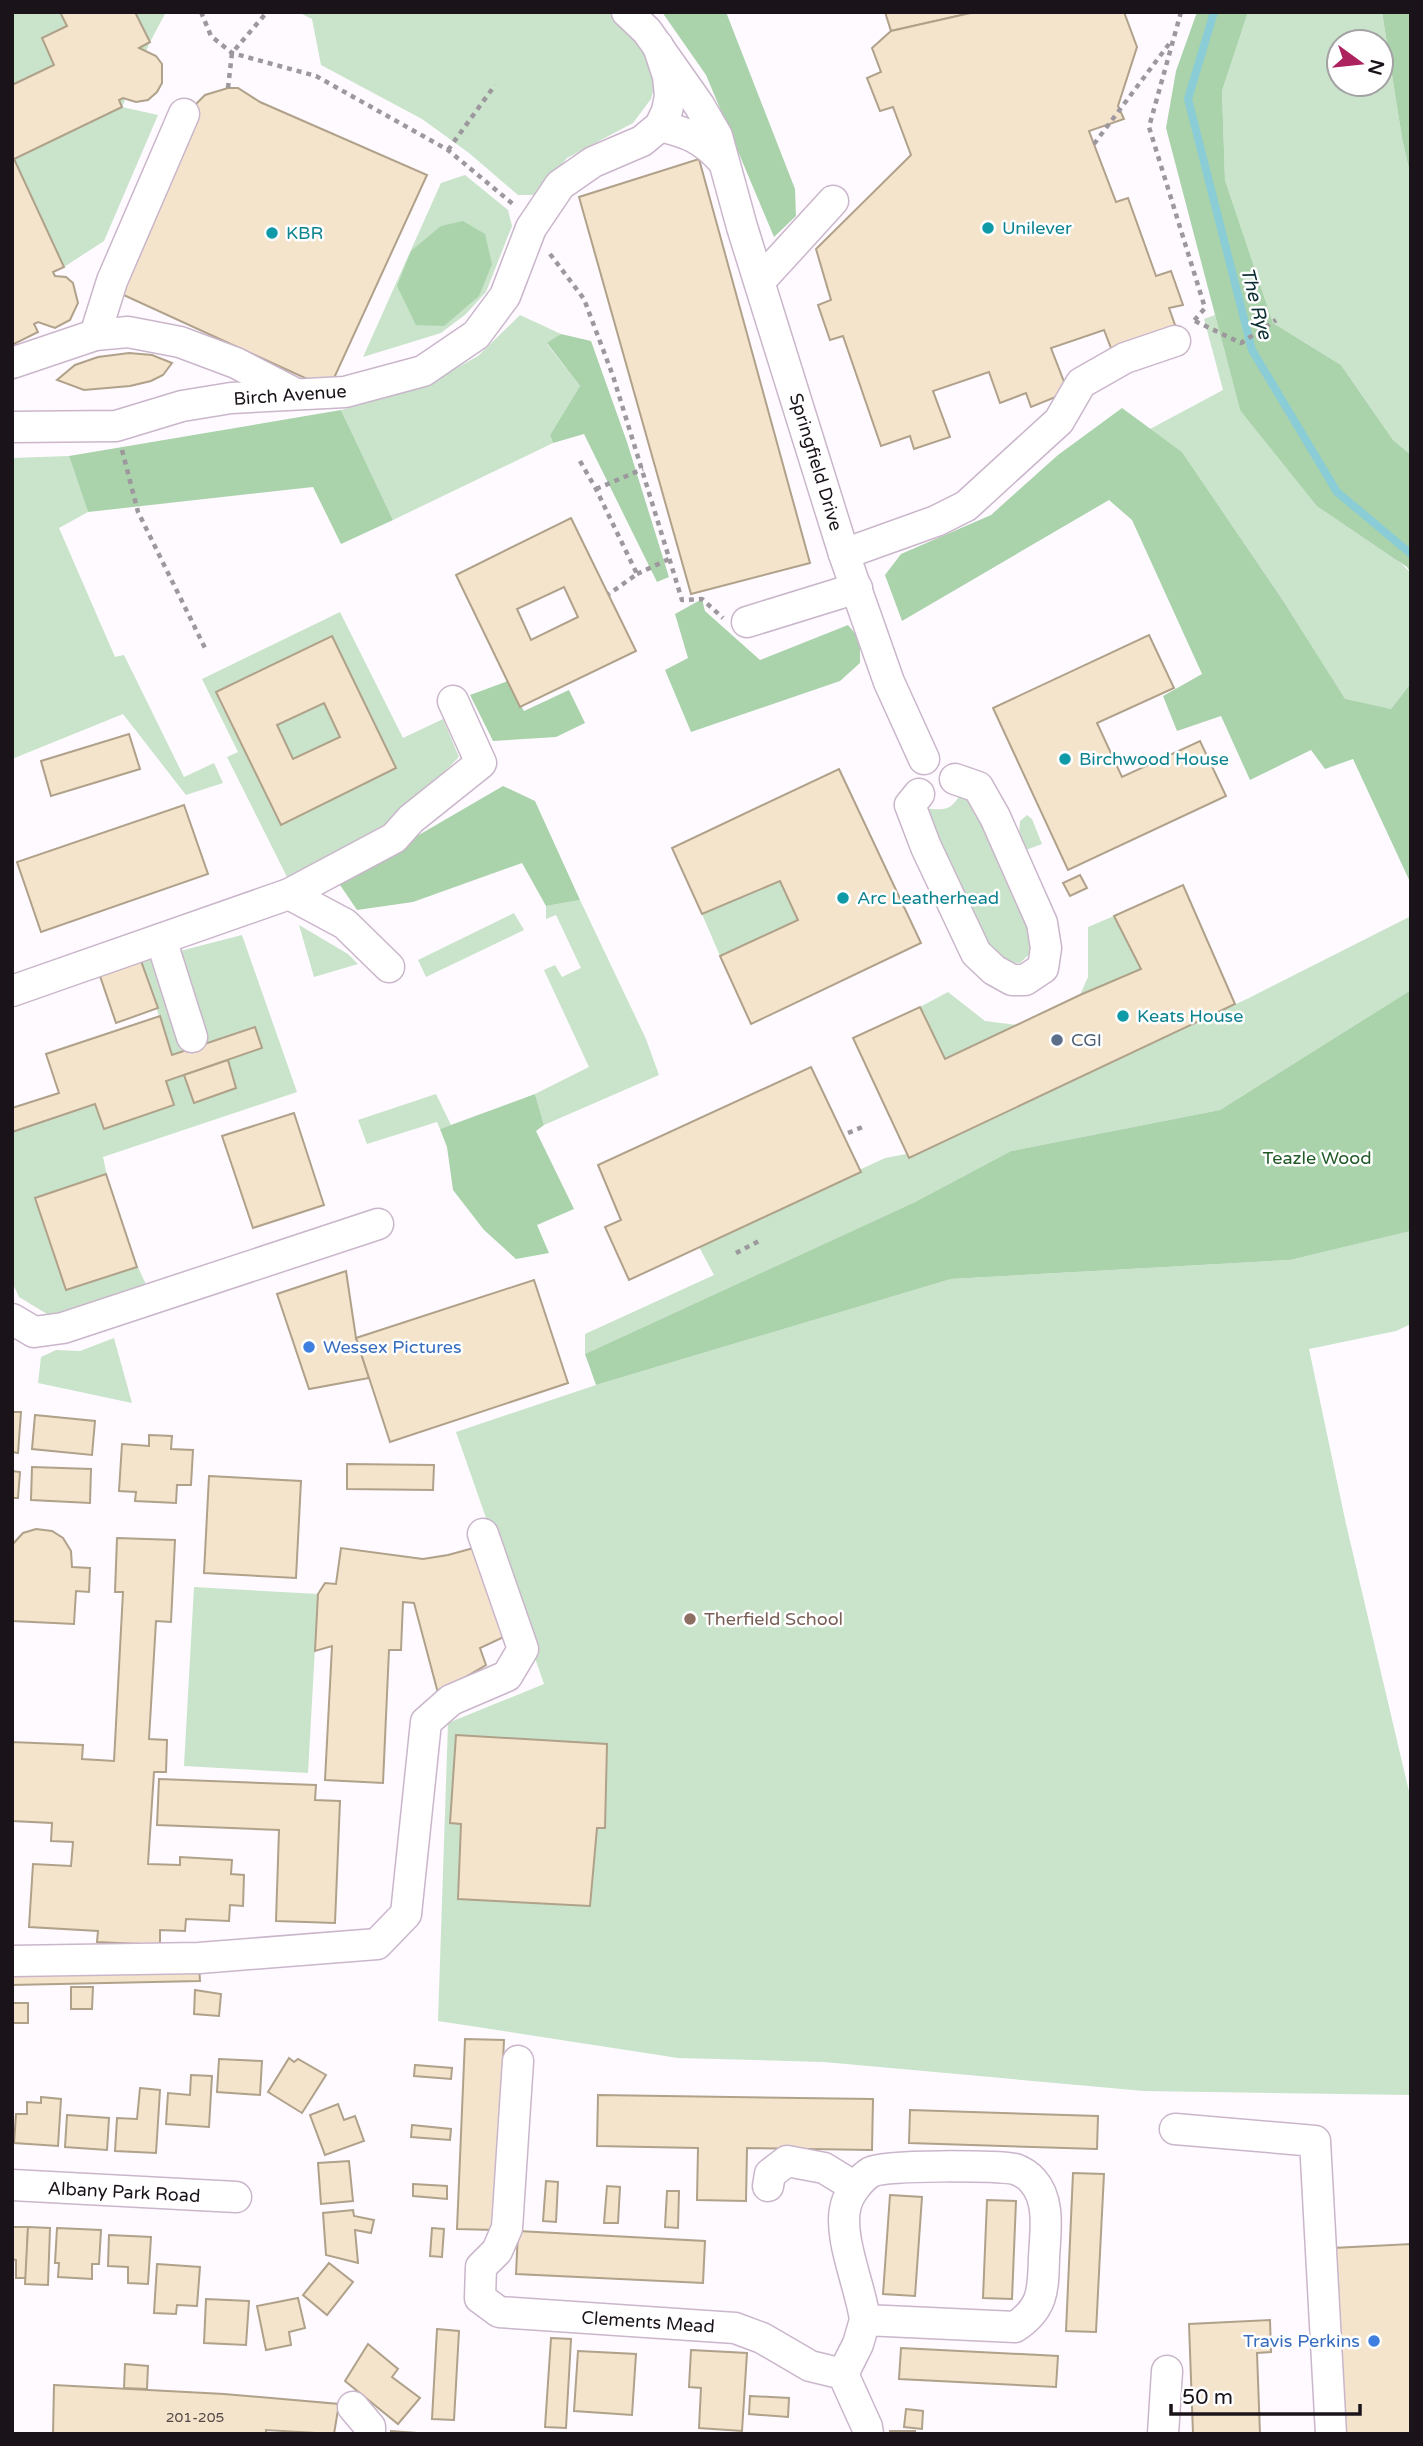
<svg xmlns="http://www.w3.org/2000/svg" width="1423" height="2446" font-family="'Varela Round',sans-serif">
  <rect width="100%" height="100%" fill="#fefaff"/>
  <g fill="#c9e4ca" fill-rule="evenodd">
    <path d="M12,12H166L150,42L122,107L158,115L104,241L64,267L12,257Z"/>
    <path d="M298,12H615L638,35L657,77L651,99L633,123L567,158L536,195H518L469,153L422,119L321,65L312,19Z"/>
    <path d="M1248,12H1382L1402,138L1411,178V455L1393,440L1341,365L1273,323L1225,180L1222,91ZM1339,42H1381V84H1339Z"/>
    <path d="M465,175L508,210L512,226L486,292L466,314L441,333L363,357L441,183Z"/>
    <path d="M520,315L561,334L547,344L580,386L550,435L553,443L393,520L341,410L426,385L478,356Z"/>
    <path d="M1215,315L1240,410L1411,573V683L1391,709L1345,700L1282,599L1182,452L1150,429L1223,390L1204,319Z"/>
    <path d="M69,456L88,512L59,528L115,657L124,655L184,777L214,763L223,783L186,795L123,714L12,759V458Z"/>
    <path d="M340,612L403,738L443,719L459,757L392,825L287,877L227,757L238,752L202,679Z"/>
    <path d="M964,788L1034,930V950L1020,963L998,962L989,952L924,808C948,811 952,810 964,788Z"/>
    <path d="M1027,815L1032,819L1042,844L1026,850L1019,835L1020,821Z"/>
    <path d="M780,881L798,920L720,956L702,914Z"/>
    <path d="M580,900L646,1039L659,1075L544,1125L535,1094L589,1067L544,970L555,965L562,977L581,968L556,915L546,919V906Z"/>
    <path d="M514,913L524,930L426,977L418,960Z"/>
    <path d="M1114,916L1141,969L1080,995L1088,977V927Z"/>
    <path d="M1411,916V990L1220,1110L1011,1151L915,1202L585,1354V1334L714,1275L698,1245L885,1158L917,1152L1249,998Z"/>
    <path d="M299,925L348,954L358,964L314,977Z"/>
    <path d="M242,935L297,1092L103,1157C111,1199 128,1249 147,1286L72,1314H47L19,1297L12,1282V1108L59,1093L159,1016L141,961Z"/>
    <path d="M948,992L985,1021L1017,1025L945,1059L920,1007Z"/>
    <path d="M436,1094L451,1125L440,1129L437,1122L367,1144L358,1120Z"/>
    <path d="M1411,1231V1324L1396,1331L1309,1349L1346,1524L1411,1800V2095L1144,2091L824,2062L678,2058L438,2021L448,1723L544,1684L456,1432L596,1385L951,1279L1290,1260Z"/>
    <path d="M114,1338L132,1403L38,1383L41,1357L56,1350L80,1351Z"/>
    <path d="M194,1587L318,1594L308,1773L184,1766Z"/>
  </g>
  <g fill="#aad2ab">
    <path d="M662,12H726L795,189L796,216L774,237L706,75Z"/>
    <path d="M1197,12H1248L1222,91L1225,180L1273,323L1341,365L1393,440L1411,455V573L1407,567L1317,506L1240,410L1166,128L1176,71Z"/>
    <path d="M1382,12H1411V178L1402,138Z"/>
    <path d="M463,221L485,234L492,264L479,296L444,326L416,325L397,286L411,251L441,226Z"/>
    <path d="M561,334L591,341L627,442L669,577L657,582L584,434L553,443L550,435L580,386L547,343Z"/>
    <path d="M1122,408L1182,452L1282,599L1345,699L1391,709L1411,683V884L1353,759L1325,769L1311,750L1250,780L1221,716L1177,731L1163,696L1202,674L1132,520L1109,500L902,621L885,575L901,554L991,515L1058,455Z"/>
    <path d="M341,410L393,520L341,544L313,487L88,512L69,456Z"/>
    <path d="M702,599L705,611L760,660L848,625L860,639V663L840,681L691,732L665,670L688,658L675,614Z"/>
    <path d="M508,681L524,711L569,690L585,723L556,737L493,741L470,695Z"/>
    <path d="M503,786L535,801L580,900L546,906L522,863L413,902L357,910L338,882Z"/>
    <path d="M1411,990V1231L1290,1260L951,1279L596,1385L585,1354L915,1202L1011,1151L1220,1110Z"/>
    <path d="M535,1094L544,1125L536,1131L574,1209L537,1225L549,1253L516,1259L484,1230L453,1190L447,1147L440,1129Z"/>
  </g>
  <g fill="none" stroke-linecap="round" stroke-linejoin="round">
    <path stroke="#8acdd6" stroke-width="8" d="M1214,12L1188,99L1252,350L1337,492L1411,554"/>
  </g>
  <g fill="#f5e4cc" stroke="#b0a18a" stroke-width="2" fill-rule="evenodd">
    <path d="M60,12H135L150,42L139,48L156,56L162,64V83L157,92L148,100L136,102L123,98L119,100L122,107L14,159L64,267L53,272L55,276L66,277L73,283L78,303L70,320L55,328L38,322L34,324L38,332L12,345V85L54,65L42,38L67,26Z"/>
    <path d="M885,12H975L891,31Z"/>
    <path d="M975,12H1124L1137,47L1118,106L1124,119L1089,131L1116,202L1128,198L1156,276L1171,271L1183,305L1169,308L1180,339L1116,361L1104,330L1051,348L1068,392L1031,407L1026,393L1000,403L989,372L933,391L950,437L914,449L910,436L881,446L843,336L830,340L818,305L831,300L816,249L911,155L893,107L880,111L867,78L881,72L872,48L891,31Z"/>
    <path d="M228,88H238L260,102L427,175L329,389L117,292L192,134V118L196,104L205,95Z"/>
    <path d="M699,159L810,563L691,594L579,197Z"/>
    <path d="M129,353L152,355L172,363L163,375L151,381L130,386L84,390L57,380L75,365L98,357Z"/>
    <path d="M571,518L636,651L520,707L456,575ZM564,587L578,617L531,640L517,609Z"/>
    <path d="M1149,635L1174,688L1097,723L1122,777L1200,741L1226,796L1068,870L993,708Z"/>
    <path d="M332,636L396,768L281,825L216,692ZM324,703L340,737L293,759L277,725Z"/>
    <path d="M129,734L140,769L51,796L41,761Z"/>
    <path d="M839,769L921,943L751,1024L720,956L798,920L780,881L702,914L672,848Z"/>
    <path d="M184,805L208,874L41,932L17,862Z"/>
    <path d="M1080,875L1087,888L1070,896L1063,883Z"/>
    <path d="M1183,885L1235,1004L909,1158L853,1038L920,1007L945,1059L1080,995L1141,969L1114,916Z"/>
    <path d="M141,961L158,1008L116,1023L100,976Z"/>
    <path d="M160,1016L172,1055L255,1027L262,1048L166,1081L174,1105L104,1129L95,1104L12,1132V1108L59,1093L46,1054Z"/>
    <path d="M228,1060L236,1088L194,1103L184,1075Z"/>
    <path d="M811,1067L861,1172L629,1280L605,1227L621,1220L598,1165Z"/>
    <path d="M294,1113L324,1205L253,1228L222,1136Z"/>
    <path d="M106,1174L137,1267L66,1290L35,1198Z"/>
    <path d="M346,1271L356,1338L369,1378L309,1389L277,1294Z"/>
    <path d="M534,1280L568,1383L390,1442L356,1338Z"/>
    <path d="M12,1412H21L18,1453L12,1452Z"/>
    <path d="M35,1415L95,1421L92,1455L32,1449Z"/>
    <path d="M149,1435L172,1436L171,1449L193,1450L191,1485H177L176,1503L135,1501L136,1492L119,1491L122,1444L149,1446Z"/>
    <path d="M347,1464L434,1465L433,1490L347,1489Z"/>
    <path d="M32,1467L91,1469L90,1503L31,1500Z"/>
    <path d="M12,1471L20,1472L18,1498H12Z"/>
    <path d="M209,1476L301,1481L296,1578L204,1573Z"/>
    <path d="M36,1529L52,1531L63,1538L71,1551L72,1567L90,1568L89,1592L76,1591L74,1624L12,1621V1545L23,1533Z"/>
    <path d="M117,1538L175,1540L171,1622L156,1621L149,1739L167,1740L166,1772H154L148,1864L180,1865V1857L232,1860L231,1874L244,1875L243,1906L230,1905L229,1921L186,1919L185,1931L160,1930V1945L97,1942L98,1931L29,1927L33,1864L71,1866L73,1842L51,1841L52,1823L12,1821V1742L83,1745L82,1759L114,1761L123,1592H115Z"/>
    <path d="M481,1546L506,1636L480,1648L486,1665L438,1693L414,1603L403,1602L401,1650H389L383,1783L325,1780L332,1646L315,1651L318,1594L325,1583L336,1584L341,1548L423,1559L448,1555Z"/>
    <path d="M456,1735L607,1744L605,1828H597L590,1906L458,1899L461,1824L450,1823Z"/>
    <path d="M159,1779L316,1785L315,1800L340,1801L335,1923L276,1921L279,1830L157,1825Z"/>
    <path d="M199,1966L200,1981L12,1985V1971Z"/>
    <path d="M71,1987H93L92,2009H71Z"/>
    <path d="M195,1990L221,1994L219,2016L194,2014Z"/>
    <rect x="12" y="2003" width="16" height="20"/>
    <path d="M465,2039L504,2040L495,2230L457,2229Z"/>
    <path d="M289,2058L294,2062L298,2059L326,2075L302,2113L268,2092Z"/>
    <path d="M219,2059L262,2061L260,2095L217,2092Z"/>
    <path d="M415,2065L452,2068L451,2079L414,2076Z"/>
    <path d="M191,2075L212,2076L209,2127L166,2124L168,2093L190,2095Z"/>
    <path d="M140,2088L160,2090L156,2153L115,2151L117,2118L137,2119Z"/>
    <path d="M598,2095L873,2099L872,2150L747,2148L746,2201L697,2200L698,2148L597,2146Z"/>
    <path d="M41,2097L61,2099L58,2146L14,2143L16,2114H27V2102L41,2103Z"/>
    <path d="M338,2104L344,2120L355,2116L364,2141L325,2155L310,2115Z"/>
    <path d="M910,2110L1098,2116L1097,2149L909,2143Z"/>
    <path d="M67,2115L109,2118L107,2150L65,2147Z"/>
    <path d="M412,2125L451,2129L450,2140L411,2137Z"/>
    <path d="M349,2161L353,2201L321,2204L318,2163Z"/>
    <path d="M1073,2173L1104,2174L1096,2332L1066,2331Z"/>
    <path d="M546,2181L558,2182L556,2222L543,2221Z"/>
    <path d="M413,2184L447,2186V2199L413,2196Z"/>
    <path d="M607,2186L620,2187L618,2223H604Z"/>
    <path d="M667,2191H679L678,2228L665,2227Z"/>
    <path d="M890,2195L922,2197L915,2296L883,2294Z"/>
    <path d="M987,2200L1016,2201L1012,2299L983,2298Z"/>
    <path d="M353,2210L354,2216L374,2220L371,2233L355,2230L358,2263L326,2255L323,2213Z"/>
    <path d="M12,2227H28L26,2278H16V2260L12,2259Z"/>
    <path d="M28,2227L50,2228L48,2285L25,2284Z"/>
    <path d="M57,2228L101,2230L99,2264H92V2279L58,2277L59,2263H55Z"/>
    <path d="M432,2228L444,2229L442,2257L430,2256Z"/>
    <path d="M518,2231L705,2241L703,2283L516,2274Z"/>
    <path d="M109,2235L151,2237L148,2284L128,2283V2267L108,2266Z"/>
    <path d="M1411,2244V2434H1341L1333,2248Z"/>
    <path d="M329,2263L353,2282L327,2315L303,2295Z"/>
    <path d="M157,2264L200,2267L197,2306L177,2305L176,2314L154,2313Z"/>
    <path d="M298,2298L305,2328L289,2332L291,2345L266,2350L257,2306Z"/>
    <path d="M206,2299L249,2301L246,2345L204,2343Z"/>
    <path d="M1270,2320L1271,2352L1257,2353L1260,2434H1193L1189,2324Z"/>
    <path d="M437,2329L459,2331L454,2420L432,2419Z"/>
    <path d="M551,2338L571,2339L566,2428L545,2427Z"/>
    <path d="M368,2344L398,2369L392,2377L420,2398L398,2424L345,2381Z"/>
    <path d="M901,2348L1058,2356L1056,2387L899,2379Z"/>
    <path d="M691,2350L747,2353L742,2431L699,2428L701,2388L689,2387Z"/>
    <path d="M578,2351L636,2354L632,2415L574,2411Z"/>
    <path d="M125,2364L148,2366L147,2389L124,2388Z"/>
    <path d="M54,2385L224,2394L339,2404L334,2434L266,2430V2434H53Z"/>
    <path d="M750,2396L789,2398L788,2417L749,2414Z"/>
    <path d="M906,2409L923,2411L922,2429L904,2427Z"/>
    <path d="M391,2431L431,2434H391Z"/>
    <rect x="890" y="2431" width="25" height="3"/>
  </g>
  <g fill="none" stroke-linecap="round" stroke-linejoin="round">
    <defs>
      <g id="minor">
        <path d="M627,12L647,31L699,105L717,136L742,227L844,554L889,682L924,759"/>
        <path d="M660,126C688,133 702,138 722,160"/>
        <path d="M760,281L833,201"/>
        <path d="M95,335L112,281L184,114"/>
        <path d="M12,363L95,335L128,332L180,342L236,363L296,394"/>
        <path d="M12,427L116,426L182,406L231,398L345,392L423,371L476,335L505,296L531,228L560,185L593,162L642,141L660,126L667,111L670,96L668,76L658,46"/>
        <path d="M844,554L936,521L966,506L1059,421L1081,383L1125,358L1175,341"/>
        <path d="M747,622L857,588"/>
        <path d="M919,794L910,805L926,847L976,953L994,970L1012,980H1025L1043,968L1046,948L1042,923L995,817L978,787L955,779"/>
        <path d="M289,894L345,924L389,967"/>
        <path d="M161,939L192,1037"/>
        <path d="M12,991L289,894L394,838L411,819L481,763L453,701"/>
        <path d="M12,1319L34,1332L63,1328L378,1224"/>
        <path d="M12,1961L199,1958L377,1944L406,1914L426,1722L451,1700L507,1676L523,1649L483,1534"/>
        <path d="M518,2061L507,2228L497,2251L481,2267L480,2298L499,2312L735,2328L762,2338L810,2366L843,2374L867,2427L868,2434"/>
        <path d="M1175,2129L1315,2141L1331,2434"/>
        <path d="M12,2185L236,2197"/>
        <path d="M768,2186L770,2174L787,2161L824,2168L855,2187"/>
        <path d="M843,2374L858,2344L865,2320L1015,2327C1044,2308 1043,2289 1044,2258C1045,2233 1051,2201 1033,2181C1029,2176 1021,2171 1015,2169C996,2166 886,2164 871,2172C861,2178 849,2193 846,2205C837,2236 861,2287 865,2320"/>
        <path d="M353,2407L370,2427V2434"/>
        <path d="M1163,2434L1167,2371"/>
      </g>
    </defs>
    <use href="#minor" stroke="#cab6cb" stroke-width="33"/>
    <g stroke="#9d989e" stroke-width="4.5" stroke-dasharray="5 5" stroke-linecap="butt">
      <path d="M201,12L211,36L232,53L316,76L448,150L514,205"/>
      <path d="M1181,12L1149,127L1205,308L1192,323"/>
      <path d="M228,88L232,53L267,12"/>
      <path d="M1094,144L1172,40"/>
      <path d="M448,150L495,85"/>
      <path d="M550,254L584,299L613,376L682,600L702,599L723,618"/>
      <path d="M1195,321L1241,343L1276,320"/>
      <path d="M122,450L138,512L207,652"/>
      <path d="M580,461L596,489L637,574L609,594"/>
      <path d="M596,489L643,469"/>
      <path d="M637,574L669,559"/>
      <path d="M848,1133L865,1126"/>
      <path d="M736,1253L759,1241"/>
    </g>
    <use href="#minor" stroke="#fff" stroke-width="30"/>
  </g>
  <g fill="#0f9aa8" stroke="#fff" stroke-width="2.5">
    <circle cx="988" cy="228" r="7"/>
    <circle cx="272" cy="233" r="7"/>
    <circle cx="1065" cy="759" r="7"/>
    <circle cx="843" cy="898" r="7"/>
    <circle cx="1123" cy="1016" r="7"/>
  </g>
  <circle fill="#5c6f8a" stroke="#fff" stroke-width="2.5" cx="1057" cy="1040" r="7"/>
  <g fill="#3f7fe0" stroke="#fff" stroke-width="2.5">
    <circle cx="309" cy="1347" r="7"/>
    <circle cx="1374" cy="2341" r="7"/>
  </g>
  <circle fill="#8d6e63" stroke="#fff" stroke-width="2.5" cx="690" cy="1619" r="7"/>
  <g text-anchor="middle" stroke-width="5" stroke-linejoin="round" paint-order="stroke">
    <g font-size="14" fill="#514746">
      <text x="195" y="2422">201-205</text>
    </g>
    <g font-size="18" fill="#0d838f" stroke="#fff" text-anchor="start">
      <text x="1002" y="234">Unilever</text>
      <text x="286" y="239">KBR</text>
      <text x="1079" y="765">Birchwood House</text>
      <text x="857" y="904">Arc Leatherhead</text>
      <text x="1137" y="1022">Keats House</text>
    </g>
    <g font-size="18" fill="#1a131a" stroke="#fff">
      <text transform="translate(290 395) rotate(-4)" y="6">Birch Avenue</text>
      <text transform="translate(816 462) rotate(73)" y="6">Springfield Drive</text>
      <text transform="translate(124 2192) rotate(3)" y="6">Albany Park Road</text>
      <text transform="translate(648 2322) rotate(4)" y="6">Clements Mead</text>
    </g>
    <g font-size="18" fill="#4e5e75" stroke="#fff" text-anchor="start">
      <text x="1071" y="1046">CGI</text>
    </g>
    <g font-size="18" fill="#215927" stroke="#fff">
      <text x="1317" y="1164">Teazle Wood</text>
    </g>
    <g font-size="18" fill="#366cbe" stroke="#fff" text-anchor="start">
      <text x="323" y="1353">Wessex Pictures</text>
      <text x="1360" y="2347" text-anchor="end">Travis Perkins</text>
    </g>
    <g font-size="18" fill="#785e54" stroke="#fff" text-anchor="start">
      <text x="704" y="1625">Therfield School</text>
    </g>
    <g font-size="19" font-style="italic" fill="#0d2f34" stroke="#fff">
      <text transform="translate(1257 303) rotate(75)" y="7">The Rye</text>
    </g>
  </g>
  <rect width="1423" height="2446" fill="none" stroke="#1a131a" stroke-width="28"/>
  <g transform="translate(1360 63) rotate(105)"><circle r="33" fill="#ffffff" stroke="#a3a1a3" stroke-width="2"/>
  <path d="M0-5L12 26L0 18L-12 26Z" fill="#ad215e"/>
  <text y="-10" font-size="19" font-weight="bold" text-anchor="middle" fill="#1a131a">N</text>
  </g>
  <path d="M1171 2404v10h189v-10" fill="none" stroke="#1a131a" stroke-width="3.5"/>
  <text x="1182" y="2404" font-size="21" fill="#1a131a" stroke="#ffffff" stroke-width="5" paint-order="stroke">50 m</text>
</svg>
